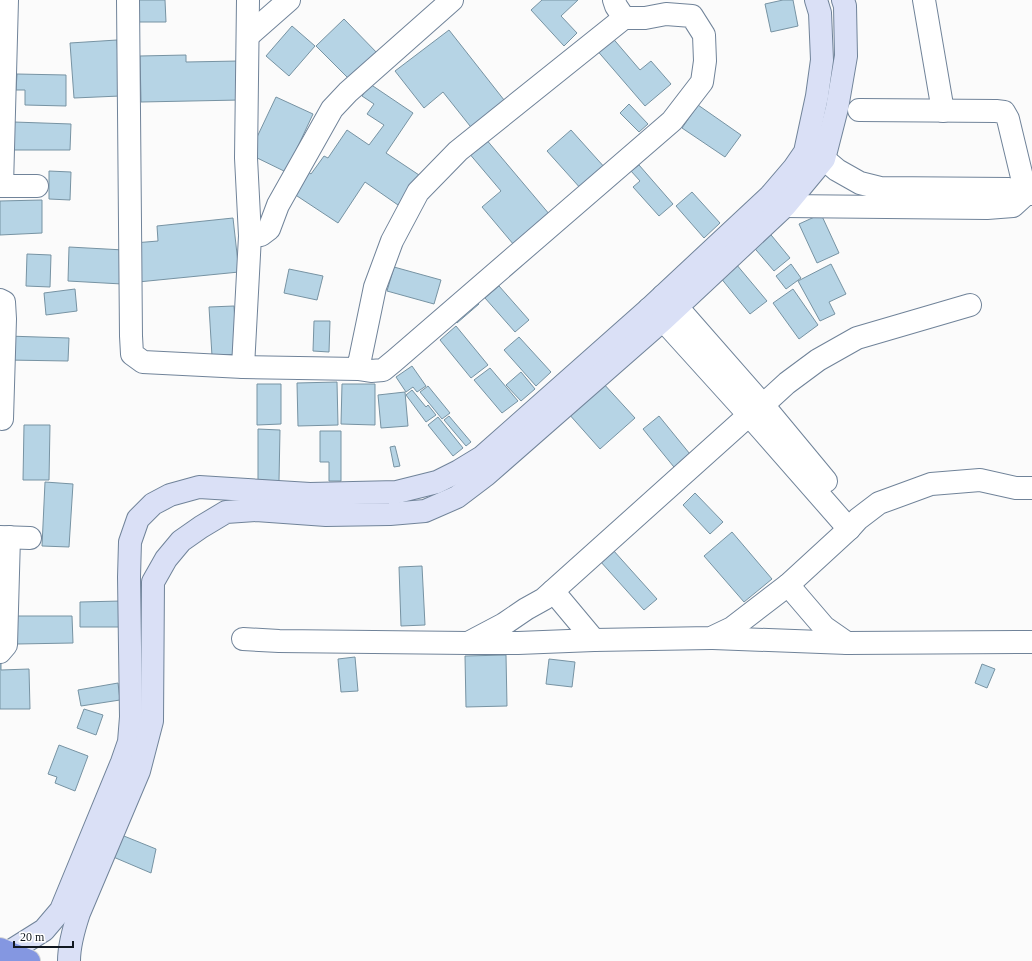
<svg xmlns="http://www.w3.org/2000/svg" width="1032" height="961" font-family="Georgia,serif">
  <rect width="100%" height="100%" fill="#fbfbfb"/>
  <g fill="#b6d4e5" stroke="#7793a3">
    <path d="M137,0H165L166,22H137Z"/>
    <path d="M542,0H578L561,16L577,33L564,46L531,10Z"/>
    <path d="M783,0H793L798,26L771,32L765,4Z"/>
    <path d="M344,19L380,56L352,82L316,46Z"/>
    <path d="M292,26L315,46L289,76L266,56Z"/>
    <path d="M449,30L508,105L474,131L443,92L424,108L395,71Z"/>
    <path d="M610,35L640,70L651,61L671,84L645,106L595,48Z"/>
    <path d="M117,40L120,96L74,98L70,43Z"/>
    <path d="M186,55V62L239,61L240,100L141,102L140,56Z"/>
    <path d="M17,74L66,75V106L25,105V90H16Z"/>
    <path d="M370,84L413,113L386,153L419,175L398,205L365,182L338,223L288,190L303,168L311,174L324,156L328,158L347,130L369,145L384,125L367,114L374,104L362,96Z"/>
    <path d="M276,97L313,114L286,172L249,154Z"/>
    <path d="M629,104L648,124L639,132L620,113Z"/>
    <path d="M698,105L741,135L725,157L682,128Z"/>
    <path d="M14,122L71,124L70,150H14Z"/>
    <path d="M571,130L606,169L582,190L547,151Z"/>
    <path d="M485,138L550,215L514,245L482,207L501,191L468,152Z"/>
    <path d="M639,165L673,204L659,216L633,187L640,181L631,171Z"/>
    <path d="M49,171L71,172L70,200L49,199Z"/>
    <path d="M692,192L720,223L704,238L676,206Z"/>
    <path d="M42,200V233L0,235V201Z"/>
    <path d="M821,214L839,253L817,263L799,224Z"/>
    <path d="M233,218L239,272L138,282L134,243L158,241L157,226Z"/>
    <path d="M767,230L790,258L774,271L751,244Z"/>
    <path d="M69,247L124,250L122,284L68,281Z"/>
    <path d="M27,254L51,255L50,287L26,286Z"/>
    <path d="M736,264L767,301L750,314L720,277Z"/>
    <path d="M791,264L801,278L786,289L776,276Z"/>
    <path d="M831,264L846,294L829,302L835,314L820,321L798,281Z"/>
    <path d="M394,267L441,280L434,304L387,291Z"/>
    <path d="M289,269L323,276L317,300L284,293Z"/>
    <path d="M499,286L529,320L515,332L485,298Z"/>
    <path d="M75,289L77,311L46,315L44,293Z"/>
    <path d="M793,289L818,325L799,339L773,303Z"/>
    <path d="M473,297L479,304L457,323L451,317Z"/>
    <path d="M234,306L237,354L212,356L209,307Z"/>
    <path d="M314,321H330L329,352L313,351Z"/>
    <path d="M456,326L488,365L471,378L440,340Z"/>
    <path d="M7,336L69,338L68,361L7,360Z"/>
    <path d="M519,337L551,372L536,386L504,350Z"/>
    <path d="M412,366L426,386L417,392L413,387L406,392L396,377Z"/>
    <path d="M490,368L518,401L502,413L474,380Z"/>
    <path d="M521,372L535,389L521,401L506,385Z"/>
    <path d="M337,382L338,425L298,426L297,383Z"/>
    <path d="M602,382L635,418L600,449L568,413Z"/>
    <path d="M257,384H281V424L257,425Z"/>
    <path d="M342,384H375V425L341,424Z"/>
    <path d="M428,386L450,413L442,419L420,392Z"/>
    <path d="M412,390L426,407L428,405L436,415L426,422L406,395Z"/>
    <path d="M405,392L408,426L381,428L378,395Z"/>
    <path d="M449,416L471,442L466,446L444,420Z"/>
    <path d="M659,416L694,459L678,472L643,429Z"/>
    <path d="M438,417L463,448L453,456L428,425Z"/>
    <path d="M24,425H50L49,480H23Z"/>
    <path d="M258,429L280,430L279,481L258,480Z"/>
    <path d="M320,431H341V481H329V462H320Z"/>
    <path d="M395,446L400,466L394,467L390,447Z"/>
    <path d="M45,482L73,484L69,547L42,546Z"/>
    <path d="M695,493L723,522L710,534L683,505Z"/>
    <path d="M732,532L772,579L744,602L704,556Z"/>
    <path d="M613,550L657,599L644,610L600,561Z"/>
    <path d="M422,566L425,625L401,626L399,567Z"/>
    <path d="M121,601V627H80V602Z"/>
    <path d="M17,616H72L73,643L17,644Z"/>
    <path d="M506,655L507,706L466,707L465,656Z"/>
    <path d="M355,657L358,691L341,692L338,659Z"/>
    <path d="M0,658H1V670L29,669L30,709H0Z"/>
    <path d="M549,659L575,662L572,687L546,684Z"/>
    <path d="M982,664L995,669L987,688L975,683Z"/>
    <path d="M118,683L120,700L81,706L78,690Z"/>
    <path d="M84,709L103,715L96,735L77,728Z"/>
    <path d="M59,745L88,756L75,791L55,783L57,777L48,774Z"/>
    <path d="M119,834L156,849L151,873L111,856Z"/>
  </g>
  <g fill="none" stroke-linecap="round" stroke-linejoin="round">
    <defs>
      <g id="street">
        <path d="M128,0L131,336L132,354L143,362L243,367L358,369L371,371L383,370L394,361L672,121L702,82L705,61L704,35L692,16L666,14L645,18H624L458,151L418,192L392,241L375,287L358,369"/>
        <path d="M614,0L616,6L624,18"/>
        <path d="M924,0L943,111"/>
        <path d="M248,36L289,0"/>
        <path d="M859,110L996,111L1004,112L1008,119L1026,194"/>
        <path d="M807,153L824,159L837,170L860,183L880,188L1009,189L1026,194H1032"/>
        <path d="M0,186H37"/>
        <path d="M2,186L7,0"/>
        <path d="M771,197L785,206L987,208L1013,206L1026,194"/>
        <path d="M250,236L261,235L269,229L278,205L332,109L348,92L452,0"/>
        <path d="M663,296L677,307L763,405L826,481"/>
        <path d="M0,300L4,302L5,319L2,419"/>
        <path d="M649,309L663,320L749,415L849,529"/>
        <path d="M243,367L250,236L246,158L248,0"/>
        <path d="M0,537L30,538"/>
        <path d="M788,585L824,627L847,643L1032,642"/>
        <path d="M553,591L594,640"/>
        <path d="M713,638L847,643"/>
        <path d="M243,639L279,641L468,643L504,624L526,609L544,599L749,415L763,405L787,383L818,360L857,338L970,305"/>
        <path d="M470,643H518L594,640L711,638L732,628L788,585L849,529L858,519L879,503L931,484L980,480L1016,488H1032"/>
        <path d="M0,652L6,645L9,537"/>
      </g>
      <g id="secondary">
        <path d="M9,952L44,930L61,910L122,762L129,742L131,717L129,577L130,542L138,519L153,504L170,495L199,487L310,494L397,492L437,482L459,471L482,457L649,309L770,196L794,168L805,152L817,96L822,60L820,13L816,0"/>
        <path d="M69,961C69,945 74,928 79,913L139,771L152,721L153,582L166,559L181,541L201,527L226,512L256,510L326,515L390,514L425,511L457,497L486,475L663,320L785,206L824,159L837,108L846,56L845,6L843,0"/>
      </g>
      <path id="highway" d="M0,949L29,961"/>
    </defs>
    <use href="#street" stroke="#708399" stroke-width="24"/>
    <use href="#secondary" stroke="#708399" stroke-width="24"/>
    <use href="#highway" stroke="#d4d5d7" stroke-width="24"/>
    <use href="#street" stroke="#fff" stroke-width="22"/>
    <use href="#secondary" stroke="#dae0f6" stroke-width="22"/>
    <use href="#highway" stroke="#8497e1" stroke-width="22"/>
  </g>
  <path d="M14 941v6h59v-6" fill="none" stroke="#111820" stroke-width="2"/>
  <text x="20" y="941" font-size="12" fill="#111820" stroke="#ffffff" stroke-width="3" paint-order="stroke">20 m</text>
</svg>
